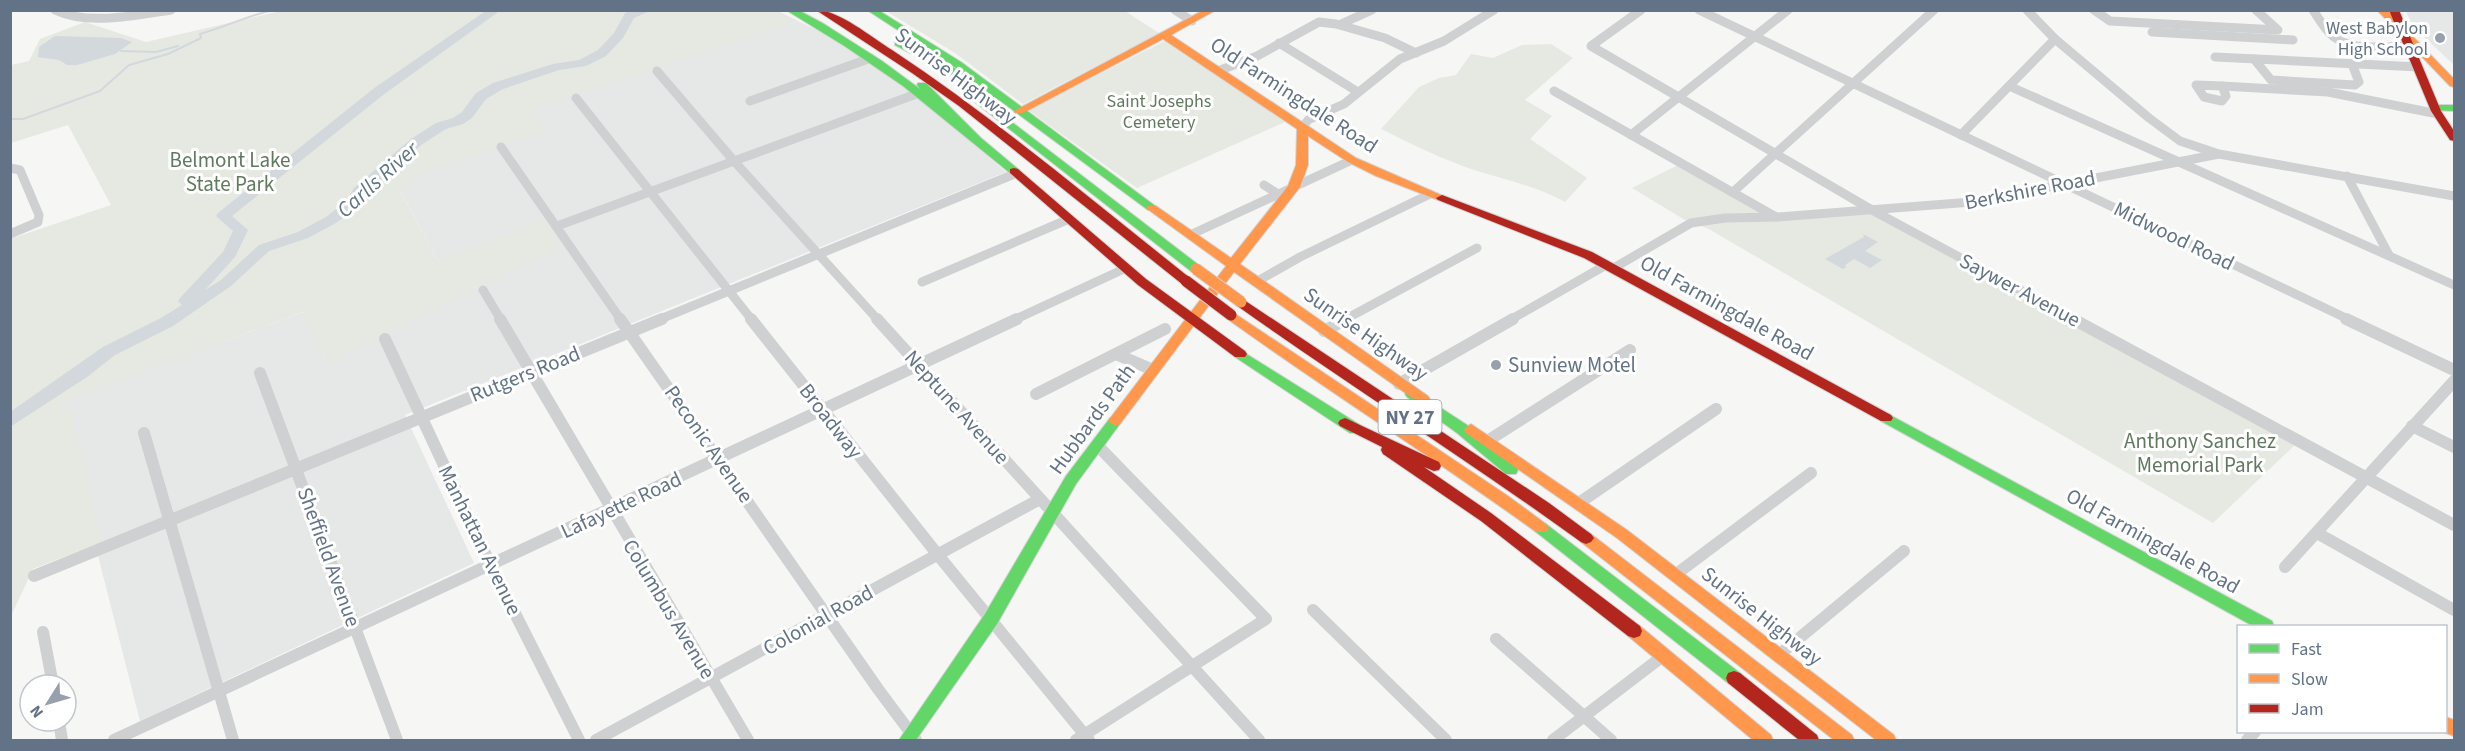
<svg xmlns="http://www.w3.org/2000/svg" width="2465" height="751" font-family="'Source Sans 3',sans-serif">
  <rect width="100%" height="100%" fill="#f6f6f4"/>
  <g fill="#e6e7e7">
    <path d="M2406,11H2454V65L2412,25Z"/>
    <path d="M798,21L868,54L1006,172L405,415L474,563L140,721L59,402L304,312L327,362L563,245L544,220L438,261L381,155Z"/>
  </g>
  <g fill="#e5e9e2">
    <path d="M286,10H782L780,12L798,21L531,109L546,131L426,172L400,191L438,261L544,219L564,245L327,362L303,312L60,403L62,413L71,410L102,542L33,569L11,616L10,239L111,205L68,125L11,143V65L29,61L40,39L85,22L146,42Z"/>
    <path d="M886,11H1125L1159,33L1023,104L955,53Z"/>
    <path d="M1165,41L1285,122L1137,188L1028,110Z"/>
    <path d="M1551,44L1573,58L1525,100L1552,116L1530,139L1587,178L1565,202C1536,186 1506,180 1474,170C1442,159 1411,144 1381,129L1419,87L1439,78L1456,75L1471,54L1493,58L1522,45Z"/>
    <path d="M1680,164L1775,219L1873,214L2296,444L2213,523L1707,228L1685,220L1632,188Z"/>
  </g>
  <g fill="#d2d8dc">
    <path d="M55,36L121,38L132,42L115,54L77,65H67L59,60L38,57L39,47Z"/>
    <path d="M1863,234L1878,242L1865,251L1882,260L1870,268L1854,259L1845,265L1846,267L1843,269L1825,259L1864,237Z"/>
  </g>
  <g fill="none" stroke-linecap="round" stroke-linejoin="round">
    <g stroke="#d2d8dc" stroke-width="2">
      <path d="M121,51L156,52L178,46"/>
      <path d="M10,119H23L100,91L129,65L168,54L201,38L200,34C225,27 247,16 273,10"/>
    </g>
    <path fill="#d2d8dc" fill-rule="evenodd" d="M487,10H501L383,95L232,216L248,230L235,257L205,290L221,280L259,245L298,232L326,217L345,202L354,188L411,139L436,123L453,118L462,112L476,93L493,83L553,64L579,60L598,50L614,33L625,13L633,10H652L634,18L623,38L606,56L586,66L559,70L503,89L486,99L472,118L463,124L446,129L421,145L365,193L356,208L336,223L308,238L269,251L231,286L173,326L115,355L87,377L10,427V412L103,347L161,318L182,305L178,301L181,297L223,252L233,231L216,216L218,213L373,89Z"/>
    <defs>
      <g id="fast">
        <path d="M786,10H798L824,24L882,61L920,89L917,85L918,83H926L981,138L1018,169V173H1010L903,86L846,47Z"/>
        <path d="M867,10H878L961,62L1158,208L1156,210H1148L999,100L895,45V41H903L962,72Z"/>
        <path d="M966,87L1200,266L1202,269L1200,272H1192L962,92L961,90Z"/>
        <path d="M2435,105H2454V111L2431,110V106Z"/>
        <path d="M1240,350L1360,425L1362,429L1360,433H1350L1235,357L1233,354L1235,351Z"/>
        <path d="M1412,389L1467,425L1516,466L1518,470L1516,474H1506L1457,433L1407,397L1405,394L1407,391Z"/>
        <path d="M1886,413L2272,621L2274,626H2253L1881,421L1879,418Z"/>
        <path d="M1115,416L1122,421L1076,484L997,624L916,740H899L985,614L1066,476L1110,418Z"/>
        <path d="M1541,522L1546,524L1740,673L1742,678L1740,683L1734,685L1728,683L1536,532L1533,528L1536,524Z"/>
      </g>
      <g id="slow">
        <path d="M1204,10H1216L1171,35L1356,158L1448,198L1446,200H1438L1376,176L1348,162L1308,136V165L1300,187L1240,264L1428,396L1430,399L1428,402H1418L1234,272L1120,424L1115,426L1108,421L1226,266L1146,208L1148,206H1156L1231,258L1288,186L1296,165L1297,129L1163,39L1023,113H1015L1014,111Z"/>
        <path d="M2377,10H2387L2454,79V87L2450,86Z"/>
        <path d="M1231,311L1508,496L1546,524L1549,528L1546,532H1536C1434,458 1328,391 1226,318L1225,315Z"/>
        <path d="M1471,424L1627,530L1894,735L1896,740H1876L1617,538L1466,433L1464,429Z"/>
        <path d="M1586,532L1591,534L1852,735L1854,740H1834L1581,542L1578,538L1581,534Z"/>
        <path d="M1634,624L1640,626L1771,735L1773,740H1753L1628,636L1626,631L1628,626Z"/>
        <path d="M2446,717L2454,720V736L2443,732H2446Z"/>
      </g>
      <g id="jam">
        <path d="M816,10C839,10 871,37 892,50C996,119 1092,200 1190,278L1192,281L1190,284H1182L959,106L912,73Z"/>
        <path d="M2389,10H2399L2441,111L2454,131V141L2450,140L2431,111Z"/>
        <path d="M1014,168L1018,169L1146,279L1245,351L1247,354L1245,357H1235L1138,285L1010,173V169Z"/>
        <path d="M1442,195L1592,252L1891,415L1893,418L1891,421H1881L1584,258L1438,200L1436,198Z"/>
        <path d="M1241,298L1549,503L1591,534L1594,538L1591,542L1586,544L1581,542C1468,460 1350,386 1236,305L1235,302L1236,299Z"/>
        <path d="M1345,418L1439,462L1441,466L1439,470L1434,471L1424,467L1491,513L1640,626L1642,631L1640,636L1634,638L1628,636L1481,521L1383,454L1381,450L1382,447L1340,426L1338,423L1340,420Z"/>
        <path d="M1734,671L1740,673L1817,735L1819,740H1799L1728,683L1726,678L1728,673Z"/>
      </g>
    </defs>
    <use href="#fast" stroke="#d2d4d5" stroke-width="2"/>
    <use href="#slow" stroke="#d2d4d5" stroke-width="2"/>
    <use href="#jam" stroke="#d2d4d5" stroke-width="2"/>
    <g stroke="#cfd0d1" stroke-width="9">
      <path d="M55,10C88,26 136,15 171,10"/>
      <path d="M1175,10L1192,21"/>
      <path d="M1641,10L1591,46L1872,210L2076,320"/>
      <path d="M1699,10L2350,320"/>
      <path d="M2027,10L2055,39L2149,118L2180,141L2216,153"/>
      <path d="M2094,10L2110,21L2278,30L2256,10"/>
      <path d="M2313,10C2319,19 2325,30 2334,37C2353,52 2388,46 2410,46"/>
      <path d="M1341,24L1372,10"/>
      <path d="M2152,32L2293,40"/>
      <path d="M1279,43L1358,92"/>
      <path d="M2215,57L2419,67"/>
      <path d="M2254,59L2271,80L2355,85L2359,82L2352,64"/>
      <path d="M657,71L734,161L878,320"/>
      <path d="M1218,71L1257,56L1319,22L1336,24L1385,38L1416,53"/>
      <path d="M2196,85L2222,86L2226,96L2222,101L2204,97Z"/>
      <path d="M2009,86L2454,285"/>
      <path d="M2222,86L2328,92L2438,114"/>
      <path d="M1554,91L1776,217"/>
      <path d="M576,98L752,320"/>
      <path d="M750,101L871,58"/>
      <path d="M1303,127L1308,120L1344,104L1400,59L1444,41L1494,10"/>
      <path d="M1631,135L1788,10"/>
      <path d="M1961,135L2055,39"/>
      <path d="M501,147L621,320"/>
      <path d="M10,168L20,170L39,215L38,222L10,234"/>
      <path d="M2347,176L2389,255"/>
      <path d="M1264,185L1278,194"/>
      <path d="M1733,192L1934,10"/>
      <path d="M557,226L919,93"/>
      <path d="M1190,235L1352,160"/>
      <path d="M1612,269L1691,223L1725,218L1777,217L1972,202L2219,154L2454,196"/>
      <path d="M922,282L1069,219"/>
      <path d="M1256,282L1300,257L1430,194"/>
      <path d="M483,290L501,320"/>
      <path d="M658,320L1017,173"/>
      <path d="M1014,320L1126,268"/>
      <path d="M1344,320L1477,248"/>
      <path d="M1510,320L1606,265"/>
    </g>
    <g stroke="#cfd0d1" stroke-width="12">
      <path d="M500,319L748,740"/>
      <path d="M620,319L878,689L916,740"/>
      <path d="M751,319L938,555L1089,740"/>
      <path d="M877,319L1259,740"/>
      <path d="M2073,319L2454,525"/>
      <path d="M2346,319L2454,370"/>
      <path d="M1324,331L1347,319"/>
      <path d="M385,339L491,566L579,740"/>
      <path d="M1116,354L1153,370"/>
      <path d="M260,373L397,740"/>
      <path d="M1399,384L1513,319"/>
      <path d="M1036,394L1165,329"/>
      <path d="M2412,426L2454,447"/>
      <path d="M144,433L233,740"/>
      <path d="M1489,440L1630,350"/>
      <path d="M1579,503L1716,409"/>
      <path d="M2317,533L2454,610"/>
      <path d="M2285,567L2454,381"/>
      <path d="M1675,575L1811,473"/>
      <path d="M34,576L662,319"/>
      <path d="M1313,610L1446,740"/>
      <path d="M43,632L53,685"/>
      <path d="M1496,639L1611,740"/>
      <path d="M1779,655L1904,551"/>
      <path d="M59,721L62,740"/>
      <path d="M114,740L1017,319"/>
      <path d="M596,740L1040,499"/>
      <path d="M1076,740L1266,619L1097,445"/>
      <path d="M1553,740L1663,656"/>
      <path d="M2247,740L2255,732"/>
    </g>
    <use href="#fast" fill="#63d668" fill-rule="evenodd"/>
    <use href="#slow" fill="#ff974d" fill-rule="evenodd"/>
    <use href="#jam" fill="#b3261e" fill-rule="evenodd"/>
    <defs>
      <path id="slow-bridge" d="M1196,269L1241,302"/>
      <path id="jam-bridge" d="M1186,281L1231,315"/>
    </defs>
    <use href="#slow-bridge" stroke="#d3d4d4" stroke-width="13" stroke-linecap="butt"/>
    <use href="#jam-bridge" stroke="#d3d4d4" stroke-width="13" stroke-linecap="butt"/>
    <use href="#slow-bridge" stroke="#ff974d" stroke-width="11"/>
    <use href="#jam-bridge" stroke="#b3261e" stroke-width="11"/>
  </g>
  <g fill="#96a1ad" stroke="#fff" stroke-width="2">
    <circle cx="2440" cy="38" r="6"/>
    <circle cx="1496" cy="365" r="6"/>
  </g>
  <g text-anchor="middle" stroke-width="6" stroke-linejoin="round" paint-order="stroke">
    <g font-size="18" fill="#637387" stroke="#fff" text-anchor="end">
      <text x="2428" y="34">West Babylon<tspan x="2428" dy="21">High School</tspan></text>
    </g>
    <g font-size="18" fill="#61795e" stroke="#fff">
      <text x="1159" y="107">Saint Josephs<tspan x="1159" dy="21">Cemetery</tspan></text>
    </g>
    <rect fill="#fff" stroke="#929dab" stroke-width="1.5" x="1378.5" y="400" width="63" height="34" rx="4.5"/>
    <g font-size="20" font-weight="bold" fill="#637387">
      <text x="1410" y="424">NY 27</text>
    </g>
    <g font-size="21" fill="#637387" stroke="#fff">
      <text transform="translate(956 76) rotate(37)" y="7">Sunrise Highway</text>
      <text transform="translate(1294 95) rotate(33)" y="7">Old Farmingdale Road</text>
      <text transform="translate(2030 190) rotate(-11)" y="7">Berkshire Road</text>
      <text transform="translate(2174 236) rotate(26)" y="7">Midwood Road</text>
      <text transform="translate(2020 290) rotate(28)" y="7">Saywer Avenue</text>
      <text transform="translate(1727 308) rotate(29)" y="7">Old Farmingdale Road</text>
      <text transform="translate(1366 334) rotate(35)" y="7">Sunrise Highway</text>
      <text transform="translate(525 374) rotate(-22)" y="7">Rutgers Road</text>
      <text transform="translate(957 407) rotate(48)" y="7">Neptune Avenue</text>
      <text transform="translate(1092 419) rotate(-54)" y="7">Hubbards Path</text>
      <text transform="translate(831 421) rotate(52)" y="7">Broadway</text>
      <text transform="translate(709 444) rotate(55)" y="7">Peconic Avenue</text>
      <text transform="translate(621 505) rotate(-25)" y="7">Lafayette Road</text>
      <text transform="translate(480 540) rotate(64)" y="7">Manhattan Avenue</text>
      <text transform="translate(2153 541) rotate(29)" y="7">Old Farmingdale Road</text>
      <text transform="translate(329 557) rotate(70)" y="7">Sheffield Avenue</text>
      <text transform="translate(669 609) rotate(59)" y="7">Columbus Avenue</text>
      <text transform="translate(1762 616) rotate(38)" y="7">Sunrise Highway</text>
      <text transform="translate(818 620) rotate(-29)" y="7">Colonial Road</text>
    </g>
    <g font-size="21" fill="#61795e" stroke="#fff">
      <text x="230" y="167">Belmont Lake<tspan x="230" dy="24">State Park</tspan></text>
      <text x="2200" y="448">Anthony Sanchez<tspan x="2200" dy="24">Memorial Park</tspan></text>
    </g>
    <g font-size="21" fill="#637387" stroke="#fff" text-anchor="start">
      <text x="1508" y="372">Sunview Motel</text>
    </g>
    <g font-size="22" font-style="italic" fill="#5f7583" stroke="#fff">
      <text transform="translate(377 179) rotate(-42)" y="8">Carlls River</text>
    </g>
  </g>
  <rect width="2465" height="751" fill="none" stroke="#637387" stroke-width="24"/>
  <rect x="2237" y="625" width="210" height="108" fill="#ffffff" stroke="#c1c7cf" stroke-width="1.5"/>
  <rect x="2249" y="644" width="30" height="9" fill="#63d668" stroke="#c1c7cf" stroke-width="1.5"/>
  <text x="2291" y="655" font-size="18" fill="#637387">Fast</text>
  <rect x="2249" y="674" width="30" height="9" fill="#ff974d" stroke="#c1c7cf" stroke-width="1.5"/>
  <text x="2291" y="685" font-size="18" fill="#637387">Slow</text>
  <rect x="2249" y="704" width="30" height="9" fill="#b3261e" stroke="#c1c7cf" stroke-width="1.5"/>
  <text x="2291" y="715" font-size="18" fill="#637387">Jam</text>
  <g transform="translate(48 703) rotate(233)"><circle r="28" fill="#ffffff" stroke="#c1c7cf" stroke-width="1.5"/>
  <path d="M0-4.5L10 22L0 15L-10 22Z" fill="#96a1ad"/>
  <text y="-9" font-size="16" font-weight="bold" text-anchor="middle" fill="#637387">N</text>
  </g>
</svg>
